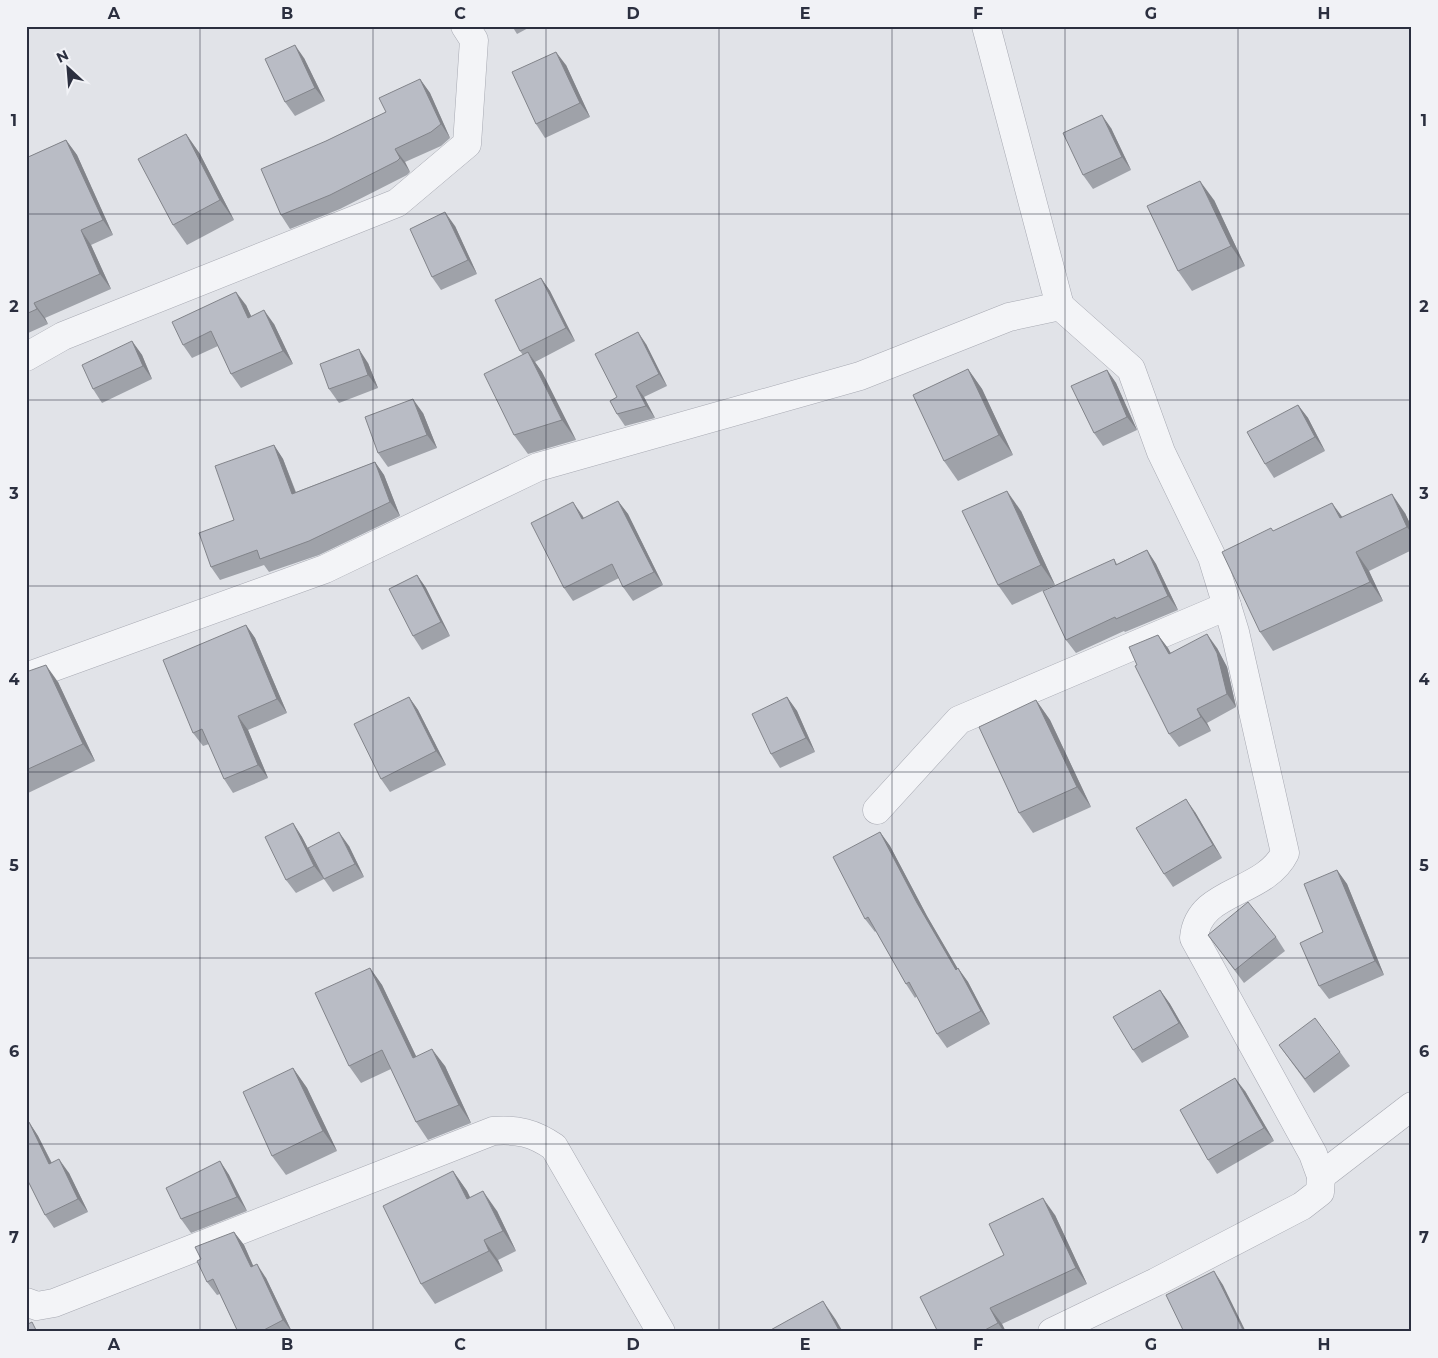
<svg xmlns="http://www.w3.org/2000/svg" width="1438" height="1358" font-family="Montserrat,sans-serif">
  <rect width="100%" height="100%" fill="#e1e3e8"/>
  <g fill="none" stroke-linecap="round" stroke-linejoin="round">
    <defs>
      <g id="street">
        <path d="M986,26L1060,306"/>
        <path d="M26,357L63,336L397,203L467,144L474,40L465,26"/>
        <path d="M26,677L325,569L538,467L860,376L1009,317L1060,306L1131,369L1161,452L1212,557L1235,632L1285,853C1264,895 1198,889 1194,938L1313,1154L1321,1176L1320,1192L1302,1206L1156,1282L1052,1332"/>
        <path d="M877,810L959,720L1227,606"/>
        <path d="M1321,1176L1412,1106"/>
        <path d="M26,1302L37,1306L54,1303L493,1131C517,1129 534,1133 554,1147L661,1332"/>
      </g>
    </defs>
    <use href="#street" stroke="#a7a9b2" stroke-width="29"/>
    <use href="#street" stroke="#f3f4f7" stroke-width="28"/>
  </g>
  <g fill="#9fa2a9">
    <path d="M512,26H532L517,34Z"/>
    <path d="M304,58L325,101L295,116L285,102Z"/>
    <path d="M566,65L590,117L545,138L536,124Z"/>
    <path d="M420,79L430,93L450,138L441,146L405,162L410,172L407,175L340,209L290,229L281,215L326,141L386,112Z"/>
    <path d="M1111,128L1131,170L1093,189L1083,175Z"/>
    <path d="M186,134L200,154L234,220L187,245L173,225Z"/>
    <path d="M66,140L77,155L113,235L91,245L111,289L45,318L48,324L26,334V158Z"/>
    <path d="M1214,200L1245,266L1192,291L1178,271Z"/>
    <path d="M455,226L477,274L441,290L432,277Z"/>
    <path d="M541,278L550,291L575,341L535,362L542,372L576,440L528,454L514,435L523,355L520,351Z"/>
    <path d="M246,305L251,316L274,324L293,364L241,388L231,374L218,346L192,358L183,345Z"/>
    <path d="M132,341L142,355L152,379L102,403L93,389Z"/>
    <path d="M646,344L667,386L644,397L655,418L625,426L617,414V397Z"/>
    <path d="M368,363L378,388L339,403L329,389Z"/>
    <path d="M968,369L982,389L1013,455L958,481L944,461Z"/>
    <path d="M1107,370L1116,383L1137,430L1103,446L1094,433Z"/>
    <path d="M1298,405L1308,418L1325,451L1274,478L1265,464Z"/>
    <path d="M423,413L437,448L388,467L378,453Z"/>
    <path d="M274,445L283,459L296,492L375,462L384,475L400,516L319,555L269,572L264,565L220,580L211,567L234,520Z"/>
    <path d="M618,501L628,514L663,585L633,601L623,587L619,578L573,601L564,588L582,515L584,518Z"/>
    <path d="M1021,511L1055,585L1012,605L998,585Z"/>
    <path d="M1405,513L1412,528V550L1369,571L1383,601L1273,651L1260,632L1273,531L1342,517Z"/>
    <path d="M1147,550L1156,564L1178,610L1125,632L1124,631L1076,653L1066,640L1114,559L1117,564Z"/>
    <path d="M417,575L426,588L450,636L422,650L413,636Z"/>
    <path d="M246,625L255,638L287,713L248,730L268,778L233,793L224,779L209,744L203,746L193,733Z"/>
    <path d="M1158,635L1171,653L1217,648L1227,667L1236,707L1207,723L1211,731L1179,747L1169,734L1137,665Z"/>
    <path d="M26,672L58,682L95,761L26,794Z"/>
    <path d="M409,697L418,710L446,765L390,792L381,779Z"/>
    <path d="M787,697L797,711L815,752L780,768L771,754Z"/>
    <path d="M1036,700L1050,720L1091,807L1033,833L1019,813Z"/>
    <path d="M1195,812L1222,858L1173,887L1164,874Z"/>
    <path d="M293,823L302,837L324,879L296,893L286,880Z"/>
    <path d="M880,832L890,846L927,916L958,969V968L968,982L990,1024L947,1048L937,1034L917,996L915,998L906,984L876,931L875,932L865,919Z"/>
    <path d="M349,846L364,877L333,892L324,879Z"/>
    <path d="M1337,870L1347,884L1384,975L1329,999L1319,986L1323,932Z"/>
    <path d="M1208,935L1276,937L1285,951L1244,983Z"/>
    <path d="M370,968L382,985L416,1056L445,1066L471,1123L428,1140L416,1122L391,1069L361,1083L349,1066Z"/>
    <path d="M1160,990L1170,1004L1189,1037L1142,1063L1133,1050Z"/>
    <path d="M1279,1045L1340,1052L1350,1066L1314,1093Z"/>
    <path d="M293,1068L307,1088L337,1151L286,1175L272,1156Z"/>
    <path d="M1245,1091L1274,1141L1217,1174L1208,1160Z"/>
    <path d="M29,1122L38,1136L52,1163L69,1173L88,1212L54,1228L45,1215L29,1183L26,1184V1124Z"/>
    <path d="M220,1161L229,1175L247,1211L191,1233L181,1219Z"/>
    <path d="M453,1171L467,1191L470,1198L497,1211L516,1251L498,1260L503,1271L435,1304L421,1284Z"/>
    <path d="M1055,1215L1087,1284L1002,1324L1006,1332H938L1004,1255Z"/>
    <path d="M234,1232L244,1245L253,1266L266,1278L292,1332H238L220,1294L217,1295L207,1282L201,1259Z"/>
  </g>
  <g fill="#82848a">
    <path d="M295,45L304,58L325,101L315,88Z"/>
    <path d="M556,52L566,65L590,117L580,103Z"/>
    <path d="M420,79L430,93L450,138L441,124Z"/>
    <path d="M1102,115L1111,128L1131,170L1122,157Z"/>
    <path d="M186,134L200,154L234,220L220,200Z"/>
    <path d="M66,140L77,155L113,235L103,220Z"/>
    <path d="M395,149L405,162L410,172L400,158Z"/>
    <path d="M1200,181L1214,200L1245,266L1231,246Z"/>
    <path d="M445,212L455,226L477,274L468,260Z"/>
    <path d="M81,230L91,245L111,289L100,274Z"/>
    <path d="M541,278L550,291L575,341L566,328Z"/>
    <path d="M236,292L246,305L258,331L248,318Z"/>
    <path d="M34,303L45,318L48,324L37,309Z"/>
    <path d="M264,310L274,324L293,364L283,351Z"/>
    <path d="M638,332L646,344L667,386L659,374Z"/>
    <path d="M132,341L142,355L152,379L143,366Z"/>
    <path d="M359,349L368,363L378,388L368,375Z"/>
    <path d="M528,352L542,372L576,440L562,420Z"/>
    <path d="M968,369L982,389L1013,455L999,435Z"/>
    <path d="M1107,370L1116,383L1137,430L1127,417Z"/>
    <path d="M636,386L644,397L655,418L646,406Z"/>
    <path d="M413,399L423,413L437,448L427,435Z"/>
    <path d="M1298,405L1308,418L1325,451L1315,437Z"/>
    <path d="M274,445L283,459L301,507L292,494Z"/>
    <path d="M375,462L384,475L400,516L390,502Z"/>
    <path d="M1007,491L1021,511L1055,585L1041,565Z"/>
    <path d="M1392,494L1405,513L1412,528V534L1407,527Z"/>
    <path d="M618,501L628,514L663,585L654,572Z"/>
    <path d="M573,502L582,515L591,533L582,519Z"/>
    <path d="M1332,503L1346,522L1340,518Z"/>
    <path d="M1147,550L1156,564L1178,610L1168,596Z"/>
    <path d="M1356,552L1369,571L1383,601L1370,582Z"/>
    <path d="M417,575L426,588L450,636L441,622Z"/>
    <path d="M246,625L255,638L287,713L277,699Z"/>
    <path d="M1207,634L1217,648L1227,667L1236,707L1227,694Z"/>
    <path d="M1158,635L1168,648L1178,668L1169,654Z"/>
    <path d="M46,665L58,682L95,761L83,744Z"/>
    <path d="M409,697L418,710L446,765L436,751Z"/>
    <path d="M787,697L797,711L815,752L806,738Z"/>
    <path d="M1036,700L1050,720L1091,807L1077,787Z"/>
    <path d="M1197,709L1207,723L1211,731L1201,717Z"/>
    <path d="M238,716L248,730L268,778L258,765Z"/>
    <path d="M1186,799L1195,812L1222,858L1213,845Z"/>
    <path d="M293,823L302,837L324,879L314,866Z"/>
    <path d="M339,832L349,846L364,877L355,864Z"/>
    <path d="M880,832L890,846L927,916L966,983L956,970L917,903Z"/>
    <path d="M1337,870L1347,884L1384,975L1375,961Z"/>
    <path d="M370,968L382,985L425,1075L413,1058Z"/>
    <path d="M958,968L968,982L990,1024L981,1011Z"/>
    <path d="M1160,990L1170,1004L1189,1037L1179,1023Z"/>
    <path d="M432,1049L445,1066L471,1123L459,1105Z"/>
    <path d="M293,1068L307,1088L337,1151L323,1131Z"/>
    <path d="M1235,1078L1245,1091L1274,1141L1264,1128Z"/>
    <path d="M29,1122L38,1136L59,1178L49,1164Z"/>
    <path d="M59,1159L69,1173L88,1212L78,1199Z"/>
    <path d="M220,1161L229,1175L247,1211L237,1197Z"/>
    <path d="M453,1171L467,1191L481,1219L467,1199Z"/>
    <path d="M483,1191L497,1211L516,1251L503,1231Z"/>
    <path d="M1043,1198L1055,1215L1087,1284L1076,1268Z"/>
    <path d="M234,1232L244,1245L260,1281L251,1267Z"/>
    <path d="M484,1240L498,1260L503,1271L489,1251Z"/>
    <path d="M257,1264L266,1278L292,1332L283,1320Z"/>
    <path d="M1214,1271L1223,1285L1246,1332H1244L1243,1330Z"/>
    <path d="M823,1301L836,1320L843,1332H840Z"/>
    <path d="M990,1308L1002,1324L1006,1332H1004L998,1323Z"/>
  </g>
  <g fill="#b9bcc5" stroke="#82848a">
    <path d="M295,45L315,88L285,102L265,59Z"/>
    <path d="M556,52L580,103L536,124L512,72Z"/>
    <path d="M420,79L441,124L431,132L395,149L400,158L397,161L330,195L281,215L261,169L326,141L386,112L379,98Z"/>
    <path d="M1102,115L1122,157L1083,175L1063,133Z"/>
    <path d="M186,134L220,200L173,225L138,159Z"/>
    <path d="M66,140L103,220L81,230L100,274L34,303L37,309L26,314V158Z"/>
    <path d="M1200,181L1231,246L1178,271L1147,206Z"/>
    <path d="M445,212L468,260L432,277L410,229Z"/>
    <path d="M541,278L566,328L520,351L495,300Z"/>
    <path d="M236,292L248,318L264,310L283,351L231,374L211,331L183,345L172,322Z"/>
    <path d="M638,332L659,374L636,386L646,406L617,414L610,401L617,397L595,354Z"/>
    <path d="M132,341L143,366L93,389L82,365Z"/>
    <path d="M359,349L368,375L329,389L320,364Z"/>
    <path d="M528,352L562,420L514,435L484,374Z"/>
    <path d="M968,369L999,435L944,461L913,395Z"/>
    <path d="M1107,370L1127,417L1094,433L1071,386Z"/>
    <path d="M413,399L427,435L378,453L365,417Z"/>
    <path d="M1298,405L1315,437L1265,464L1247,432Z"/>
    <path d="M274,445L292,494L375,462L390,502L309,541L260,559L257,550L211,567L199,533L234,520L215,466Z"/>
    <path d="M1007,491L1041,565L998,585L962,511Z"/>
    <path d="M1392,494L1407,527L1356,552L1370,582L1260,632L1222,552L1271,528L1273,531L1332,503L1340,518Z"/>
    <path d="M618,501L654,572L623,587L612,564L564,588L531,523L573,502L582,519Z"/>
    <path d="M1147,550L1168,596L1116,619L1115,617L1066,640L1043,591L1114,559L1116,565Z"/>
    <path d="M417,575L441,622L413,636L389,589Z"/>
    <path d="M246,625L277,699L238,716L258,765L224,779L202,729L193,733L163,660Z"/>
    <path d="M1207,634L1217,653L1227,694L1197,709L1201,717L1169,734L1135,666L1137,665L1129,647L1158,635L1169,654Z"/>
    <path d="M46,665L83,744L26,770V672Z"/>
    <path d="M409,697L436,751L381,779L354,724Z"/>
    <path d="M787,697L806,738L771,754L752,714Z"/>
    <path d="M1036,700L1077,787L1019,813L979,727Z"/>
    <path d="M1186,799L1213,845L1164,874L1136,828Z"/>
    <path d="M293,823L314,866L286,880L265,837Z"/>
    <path d="M339,832L355,864L324,879L308,848Z"/>
    <path d="M880,832L917,903L956,970L958,968L981,1011L937,1034L909,982L906,984L868,917L865,919L833,857Z"/>
    <path d="M1337,870L1375,961L1319,986L1300,943L1323,932L1304,884Z"/>
    <path d="M1248,902L1276,937L1235,970L1208,935Z"/>
    <path d="M370,968L413,1058L432,1049L459,1105L416,1122L382,1050L349,1066L315,993Z"/>
    <path d="M1160,990L1179,1023L1133,1050L1113,1017Z"/>
    <path d="M1315,1018L1340,1052L1305,1079L1279,1045Z"/>
    <path d="M293,1068L323,1131L272,1156L243,1092Z"/>
    <path d="M1235,1078L1264,1128L1208,1160L1180,1110Z"/>
    <path d="M29,1122L49,1164L59,1159L78,1199L45,1215L26,1177V1124Z"/>
    <path d="M220,1161L237,1197L181,1219L166,1188Z"/>
    <path d="M453,1171L467,1199L483,1191L503,1231L484,1240L489,1251L421,1284L383,1206Z"/>
    <path d="M1043,1198L1076,1268L990,1308L998,1323L983,1331L984,1332H938L920,1297L1004,1255L989,1224Z"/>
    <path d="M234,1232L251,1267L257,1264L283,1320L260,1332H238L213,1279L207,1282L197,1261L201,1259L195,1247Z"/>
    <path d="M1214,1271L1243,1330L1240,1332H1184L1166,1295Z"/>
    <path d="M823,1301L840,1332H767Z"/>
    <path d="M32,1322L37,1332H26V1325Z"/>
  </g>
  <path fill="none" stroke="#2b2f3f" stroke-width="1" stroke-opacity="0.55" d="M200,26V1332M373,26V1332M546,26V1332M719,26V1332M892,26V1332M1065,26V1332M1238,26V1332M26,214H1412M26,400H1412M26,586H1412M26,772H1412M26,958H1412M26,1144H1412"/>
  <rect width="1438" height="1358" fill="none" stroke="#f1f2f6" stroke-width="55"/>
  <g transform="translate(68 68) rotate(334)" stroke="#f1f2f6" stroke-width="4" paint-order="stroke">
  <path d="M0-4L9 19L0 12L-9 19Z" fill="#2b2f3f"/>
  <text y="-8" font-size="14" font-weight="bold" text-anchor="middle" fill="#2b2f3f">N</text>
  </g>
  <rect x="28" y="28" width="1382" height="1302" fill="none" stroke="#2b2f3f" stroke-width="2"/>
  <g font-size="16" text-anchor="middle" font-weight="bold" fill="#2b2f3f">
    <text x="114" y="19">A</text>
    <text x="287" y="19">B</text>
    <text x="460" y="19">C</text>
    <text x="633" y="19">D</text>
    <text x="805" y="19">E</text>
    <text x="978" y="19">F</text>
    <text x="1151" y="19">G</text>
    <text x="1324" y="19">H</text>
    <text x="14" y="126">1</text>
    <text x="1424" y="126">1</text>
    <text x="14" y="312">2</text>
    <text x="1424" y="312">2</text>
    <text x="14" y="499">3</text>
    <text x="1424" y="499">3</text>
    <text x="14" y="685">4</text>
    <text x="1424" y="685">4</text>
    <text x="14" y="871">5</text>
    <text x="1424" y="871">5</text>
    <text x="14" y="1057">6</text>
    <text x="1424" y="1057">6</text>
    <text x="14" y="1243">7</text>
    <text x="1424" y="1243">7</text>
    <text x="114" y="1350">A</text>
    <text x="287" y="1350">B</text>
    <text x="460" y="1350">C</text>
    <text x="633" y="1350">D</text>
    <text x="805" y="1350">E</text>
    <text x="978" y="1350">F</text>
    <text x="1151" y="1350">G</text>
    <text x="1324" y="1350">H</text>
  </g>
</svg>
